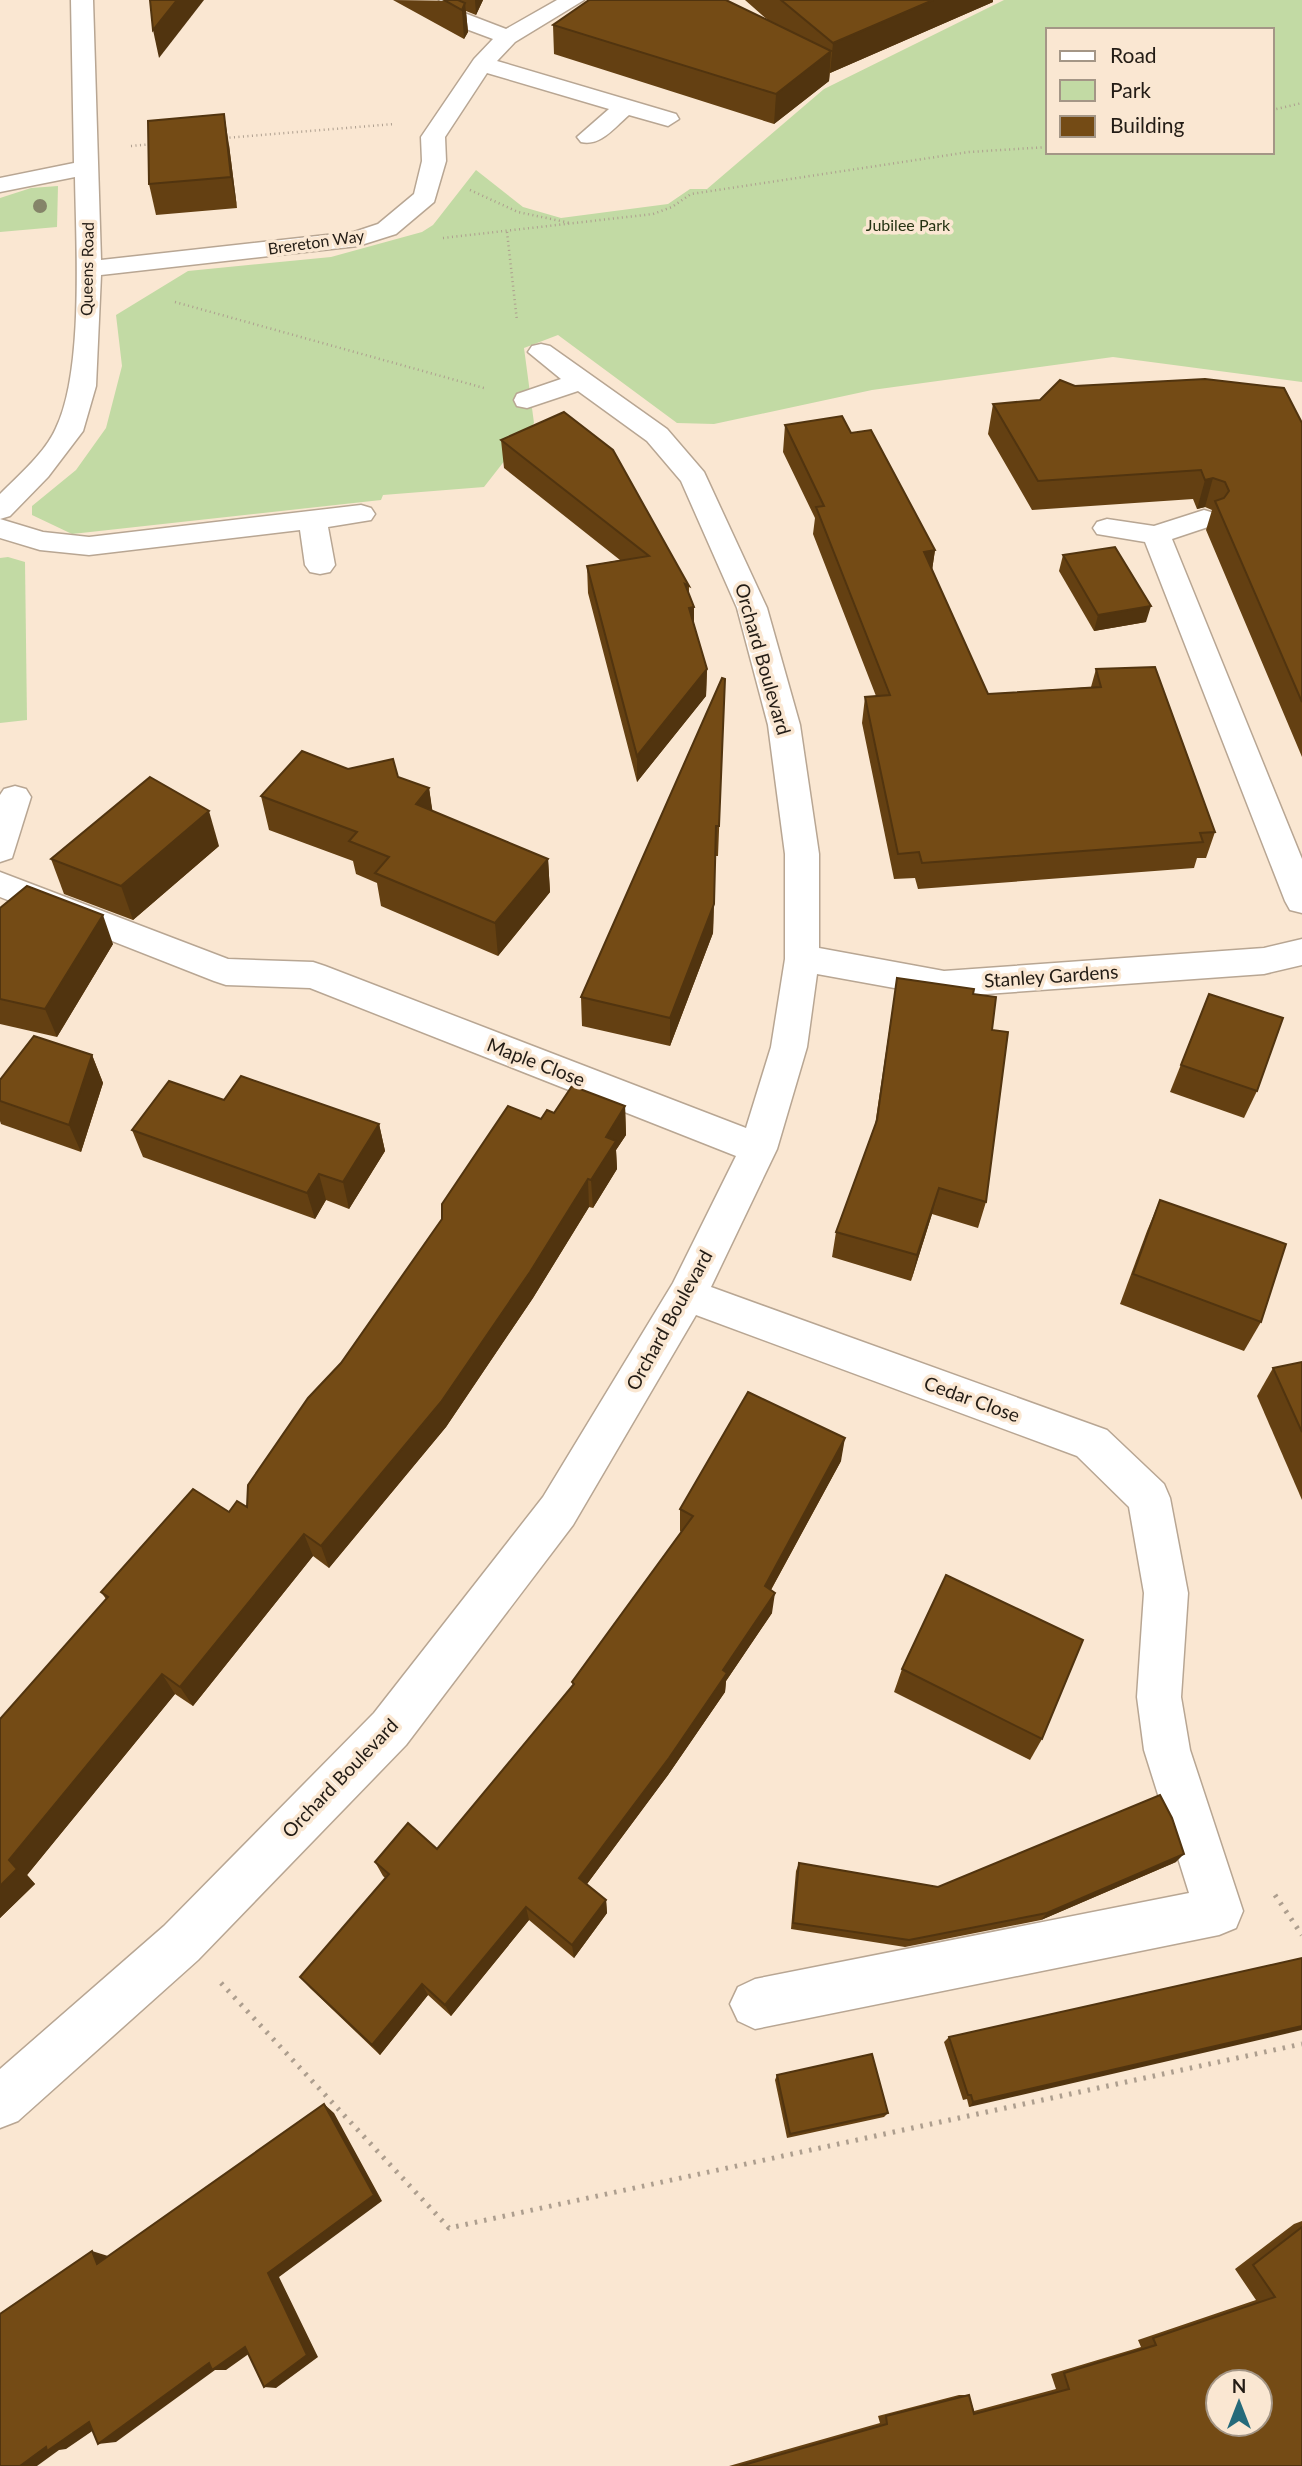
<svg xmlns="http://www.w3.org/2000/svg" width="1302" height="2466" font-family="Lato,sans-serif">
  <rect width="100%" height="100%" fill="#fae7d2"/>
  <g fill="#c2daa4" fill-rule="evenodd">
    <path d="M1004,0H1302V382L1113,357L872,390L714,424L677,423L558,335L524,348L534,423L484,487L383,495L381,500L72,534L32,515V506L76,470L106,428L122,366L116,315L188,271L331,257L422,232L433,225L476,170L523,207L561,218L668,204L690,189H707L824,89ZM1048,30H1272V152H1048Z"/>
    <path d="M58,186L57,227L0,232V198L31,188Z"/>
    <path d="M8,557L25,562L27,720L0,723V558Z"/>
  </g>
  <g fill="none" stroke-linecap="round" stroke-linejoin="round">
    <defs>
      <g id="minor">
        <path d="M71,0H93L101,260L354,232L378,224L414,194L422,161L421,137L474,59L493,39L442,20L435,6L440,0H464L457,7L459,11L506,29L557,0H584L515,42L497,61L676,114L679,119L668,126L629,115C615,127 600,147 581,142L577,137L609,109L487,73L445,137L446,161L434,202L396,234L358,246L101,275L96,386L83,431L48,477L10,516L0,519V494C19,475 45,453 56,428C84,370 76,244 75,177L0,192V178L74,163Z"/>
        <path d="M541,344L550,346L667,429L704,472L767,608L800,725L819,854V948L944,971L1264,948L1302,939V965L1264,974L944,997L817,974L807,1047L777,1149L711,1287L1107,1430L1164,1484L1170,1498L1188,1593L1181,1697L1190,1750L1243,1911L1236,1928L1219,1935L755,2029L738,2021L730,2004L738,1987L755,1979L1189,1893L1144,1750L1137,1697L1144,1593L1129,1507L1077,1456L696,1315L573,1525L406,1745L198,1960L18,2121L0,2128V2069L164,1926L374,1713L543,1497L673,1283L736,1156L310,988L226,985L214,981L0,897V872L228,959L313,962L325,966L746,1128L771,1047L785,959V854L768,725L737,608L681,481L647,441L578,391L527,408L517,406L514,400L517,394L561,379L528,352L532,346Z"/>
        <path d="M361,505L371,508L375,514L371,520L328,527L335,565L330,572L320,574L310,572L305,565L300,530L89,555L40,550L0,538V519L43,532L89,537Z"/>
        <path d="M1204,510L1214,513L1218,519L1214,525L1172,539L1302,859V913L1290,910L1285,901L1145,542L1097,534L1093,528L1097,522L1107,519L1154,526Z"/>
        <path d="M15,786L26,789L31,797L12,858L0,862V795L4,789Z"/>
      </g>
    </defs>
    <use href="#minor" stroke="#b8a693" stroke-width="3"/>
    <g stroke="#ad9e8e" stroke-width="2.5" stroke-dasharray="1 3.5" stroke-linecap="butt">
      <path d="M1272,110L1302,103"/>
      <path d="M225,138L394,124"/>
      <path d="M131,146L153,144"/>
      <path d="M470,190L518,212L570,223"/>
      <path d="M507,232L517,321"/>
      <path d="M443,238L653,214L672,207L691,194L969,152L1048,147"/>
      <path d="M175,302L484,388"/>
    </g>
    <g stroke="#ad9e8e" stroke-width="5" stroke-dasharray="2.5 7" stroke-linecap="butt">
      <path d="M1275,1895L1302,1935"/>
      <path d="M221,1983L449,2228L1302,2044"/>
    </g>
    <use href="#minor" fill="#fff" fill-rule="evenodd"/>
  </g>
  <circle fill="#858469" cx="40" cy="206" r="7"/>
  <g fill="#644012">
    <path d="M393,0L460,1V0H483L476,15L466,11L468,32L464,39Z"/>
    <path d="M745,0H993V2L830,73V72L829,81L774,124L554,54L553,25L769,21Z"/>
    <path d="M229,145L237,208L156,215L149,184Z"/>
    <path d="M1075,386L1302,423V757L1206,530L1212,510L1205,507L1197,509L1193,499L1032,510L988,434L993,404L1040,400Z"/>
    <path d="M785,425L851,433L935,550L932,570L988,694L1091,687L1096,669L1215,832L1206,858H1197L1194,868L918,889L915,878L894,879L862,723L865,697L876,696L813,534L815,518L783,452Z"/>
    <path d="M501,440L689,586V594L694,624L707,669L706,696L637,782L588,593L587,566L620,560L504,468Z"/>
    <path d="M1063,555L1146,622L1094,631L1059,571Z"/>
    <path d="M725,679L718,856H715L713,933L670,1046L582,1026L581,997Z"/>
    <path d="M348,769L398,777L429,788L432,811L548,859L550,892L498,956L381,906L377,883L356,874L353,861L269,830L261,796Z"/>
    <path d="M219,846L133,920L64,894L51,859Z"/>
    <path d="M0,908L113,944L57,1037L0,1024Z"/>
    <path d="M897,978L973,994L992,1030L986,1202L978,1228L932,1214L911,1281L832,1257L836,1232L875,1125Z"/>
    <path d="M1209,994L1257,1091L1244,1118L1170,1092Z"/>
    <path d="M92,1055L103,1083L81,1152L1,1124L0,1121V1080Z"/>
    <path d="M224,1100L379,1124L385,1151L349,1209L326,1200L315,1219L143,1157L132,1130Z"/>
    <path d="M625,1106L626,1135L616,1150L617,1169L593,1208L589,1207L533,1298L446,1427L329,1568L313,1556L193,1706L175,1694L27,1875L35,1884L0,1918V1719L106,1599L101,1592L229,1512L247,1507L341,1363L541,1119Z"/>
    <path d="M1160,1200L1261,1322L1244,1351L1120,1304L1147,1231Z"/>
    <path d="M1302,1362V1500L1257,1396L1273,1368Z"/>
    <path d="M841,1461L771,1590L772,1613L726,1681L725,1692L668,1775L587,1884L606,1900L607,1913L574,1958L529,1920L451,2016L428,1995L380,2055L310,1988L300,1977L385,1878L383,1876L375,1862L437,1849L573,1686L572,1682L681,1532L680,1531V1509Z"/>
    <path d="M902,1669L1042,1739L1030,1760L894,1692Z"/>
    <path d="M1176,1862L1041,1920L905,1947L791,1929L796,1871L799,1863L938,1887Z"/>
    <path d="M1302,1958L969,2107L967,2099L963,2100L944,2042L949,2037Z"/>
    <path d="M777,2075L888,2113L884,2117L787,2138L775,2080Z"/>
    <path d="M1302,2221V2466H729L880,2423L878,2416L959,2395H969L974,2411L1056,2389L1051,2374L1141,2347L1138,2340L1256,2300L1235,2269L1294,2224Z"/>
  </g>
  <g fill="#51340f">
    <path d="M177,0H204L159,58L153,30Z"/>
    <path d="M475,0H483L476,15Z"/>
    <path d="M933,0H993V2L830,73L833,43Z"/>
    <path d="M465,3L468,32L464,39L462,10Z"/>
    <path d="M831,51L829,81L774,124L776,94Z"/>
    <path d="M224,114L229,145L237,208L231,177Z"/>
    <path d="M1213,478L1205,507L1197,509L1205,480Z"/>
    <path d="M935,550L931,577L924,552Z"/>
    <path d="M1151,606L1146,622L1094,631L1098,615Z"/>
    <path d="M694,607V634L689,608Z"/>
    <path d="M707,669L706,696L637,782V756Z"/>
    <path d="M429,788L434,821L416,804Z"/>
    <path d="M209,811L219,846L133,920L121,886Z"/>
    <path d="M548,859L550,892L498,956L495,923Z"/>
    <path d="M714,904L713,933L670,1046V1018Z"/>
    <path d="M103,915L113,944L57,1037L45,1009Z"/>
    <path d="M92,1055L103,1083L81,1152L69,1125Z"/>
    <path d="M625,1106L626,1135L616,1150L617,1169L593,1208L591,1180L606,1137Z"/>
    <path d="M379,1124L385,1151L349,1209L343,1182Z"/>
    <path d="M319,1174L326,1200L315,1219L307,1193Z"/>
    <path d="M588,1179L589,1207L533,1298L446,1427L329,1568L321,1546Z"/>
    <path d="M939,1188L932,1214L911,1281L917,1255Z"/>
    <path d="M845,1438L841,1461L762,1606L765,1586Z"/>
    <path d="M304,1534L313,1556L193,1706L180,1687Z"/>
    <path d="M775,1593L772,1613L726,1681L725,1692L668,1775L581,1892L579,1878Z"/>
    <path d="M162,1674L175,1694L27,1875L35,1884L0,1918V1886L9,1860Z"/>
    <path d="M1184,1854L1176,1862L1041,1920L1047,1913Z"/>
    <path d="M606,1900L607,1913L574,1958L572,1945Z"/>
    <path d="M526,1907L529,1920L451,2016L445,2005Z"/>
    <path d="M422,1984L428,1995L380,2055L372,2045Z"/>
    <path d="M1302,2026V2030L969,2107L973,2102Z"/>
    <path d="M324,2104L334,2113L382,2201L279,2277L318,2357L276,2388L264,2387L268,2273Z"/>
    <path d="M92,2251L108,2256L114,2268L97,2264Z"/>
    <path d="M245,2347L257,2348L226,2370H215L116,2442L98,2444L209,2363Z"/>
    <path d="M107,2421L66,2449L59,2450L37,2466H20L46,2447L89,2422Z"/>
  </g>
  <g fill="#744b15" stroke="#51340f" stroke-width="2" fill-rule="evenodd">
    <path d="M150,0H177L153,30Z"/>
    <path d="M444,0H458L465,3L462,10Z"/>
    <path d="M589,0H726L831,51L776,94L553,25Z"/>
    <path d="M781,0H933L833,43Z"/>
    <path d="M224,114L231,177L149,184L148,121Z"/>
    <path d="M1205,379L1284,388L1302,423V702L1215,501L1224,498L1229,491L1225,482L1213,478L1205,480L1201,470L1038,481L993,404L1040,400L1060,380L1075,386Z"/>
    <path d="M564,412L613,450L689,586L685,584L694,607L689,608L707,669L637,756L587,566L649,556L501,440Z"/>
    <path d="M842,416L851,433L871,430L935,550L924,552L988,694L1101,687L1096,669L1155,667L1215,832L1200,833L1203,842L922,863L919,852L898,854L865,697L890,695L816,507L824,506L785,425Z"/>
    <path d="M1115,547L1151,606L1098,615L1063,555Z"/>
    <path d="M722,678L725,679L719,826H716L714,904L670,1018L581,997Z"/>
    <path d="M302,751L348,769L393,759L398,777L429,788L416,804L548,859L495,923L375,873L389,857L349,841L357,832L261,796Z"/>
    <path d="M150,777L209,811L121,886L51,859Z"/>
    <path d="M27,886L103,915L45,1009L0,999V908Z"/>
    <path d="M897,978L974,989L973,994L996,997L992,1030L1008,1032L986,1202L939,1188L917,1255L836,1232L877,1120Z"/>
    <path d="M1209,994L1283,1018L1257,1091L1181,1065Z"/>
    <path d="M34,1036L92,1055L69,1125L0,1101V1080Z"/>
    <path d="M241,1076L379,1124L343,1182L319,1174L307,1193L132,1130L169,1081L224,1100Z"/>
    <path d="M572,1086L625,1106L606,1137L616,1141L591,1180L588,1179L530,1272L441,1402L321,1546L304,1534L180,1687L162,1674L9,1860L17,1869L0,1886V1719L108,1597L101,1592L193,1489L229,1512L237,1501L247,1507L248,1485L308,1398L341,1363L442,1219V1204L508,1106L541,1119L547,1110L554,1113Z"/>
    <path d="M1160,1200L1286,1244L1261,1322L1133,1274Z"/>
    <path d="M1302,1362V1432L1273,1368Z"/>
    <path d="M748,1392L845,1438L765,1586L775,1593L723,1670L727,1673L669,1758L579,1878L606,1900L572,1945L526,1907L445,2005L422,1984L372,2045L300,1977L389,1874L375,1862L408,1823L437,1849L574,1684L572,1682L693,1516L680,1509Z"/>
    <path d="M946,1575L1083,1640L1042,1739L902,1669Z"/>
    <path d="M1160,1795L1172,1818L1184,1854L1047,1913L909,1940L793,1923L799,1863L938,1887Z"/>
    <path d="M1302,1958V2026L973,2102L971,2095H968L949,2037Z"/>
    <path d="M872,2054L888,2113L790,2134L777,2075Z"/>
    <path d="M324,2104L374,2195L268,2273L307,2355L264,2387L245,2347L212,2370L209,2363L98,2444L89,2422L47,2451L46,2447L20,2466H0V2314L92,2251L97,2264Z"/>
    <path d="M1302,2227V2466H740L887,2424L886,2416L969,2395L974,2414L1069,2389L1064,2373L1156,2345L1153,2338L1275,2297L1253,2265ZM1218,2382H1260V2424H1218Z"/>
  </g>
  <g text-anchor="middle" stroke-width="7" stroke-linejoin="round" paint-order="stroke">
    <g font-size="16" fill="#263313" stroke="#fae7d2">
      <text x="908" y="231">Jubilee Park</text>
    </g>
    <g font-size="16" fill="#231c15" stroke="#fae7d2">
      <text transform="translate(316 242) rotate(-8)" y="6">Brereton Way</text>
      <text transform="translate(87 269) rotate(-89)" y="6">Queens Road</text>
    </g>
    <g font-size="19" fill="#231c15" stroke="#fae7d2">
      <text transform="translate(763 659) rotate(74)" y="7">Orchard Boulevard</text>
      <text transform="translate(1051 976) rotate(-4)" y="7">Stanley Gardens</text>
      <text transform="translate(536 1062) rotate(21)" y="7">Maple Close</text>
      <text transform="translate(669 1320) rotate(-61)" y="7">Orchard Boulevard</text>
      <text transform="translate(972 1399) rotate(20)" y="7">Cedar Close</text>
      <text transform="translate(340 1778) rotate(-46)" y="7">Orchard Boulevard</text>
    </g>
  </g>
  <rect x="1046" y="28" width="228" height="126" fill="#fae7d2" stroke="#a49686" stroke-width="2"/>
  <rect x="1060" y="51" width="35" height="10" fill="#ffffff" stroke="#a49686" stroke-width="2"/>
  <text x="1110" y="63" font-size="21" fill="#231c15">Road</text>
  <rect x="1060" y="80" width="35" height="21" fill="#c2daa4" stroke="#a49686" stroke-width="2"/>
  <text x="1110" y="98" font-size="21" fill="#231c15">Park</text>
  <rect x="1060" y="116" width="35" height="21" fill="#744b15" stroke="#a49686" stroke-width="2"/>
  <text x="1110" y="133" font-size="21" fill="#231c15">Building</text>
  <g transform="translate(1239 2403)"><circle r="33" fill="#fae7d2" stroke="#a49686" stroke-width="2"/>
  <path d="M0-5L12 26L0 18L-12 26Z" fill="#256a7a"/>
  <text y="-10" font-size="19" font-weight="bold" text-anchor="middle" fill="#231c15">N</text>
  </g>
</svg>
